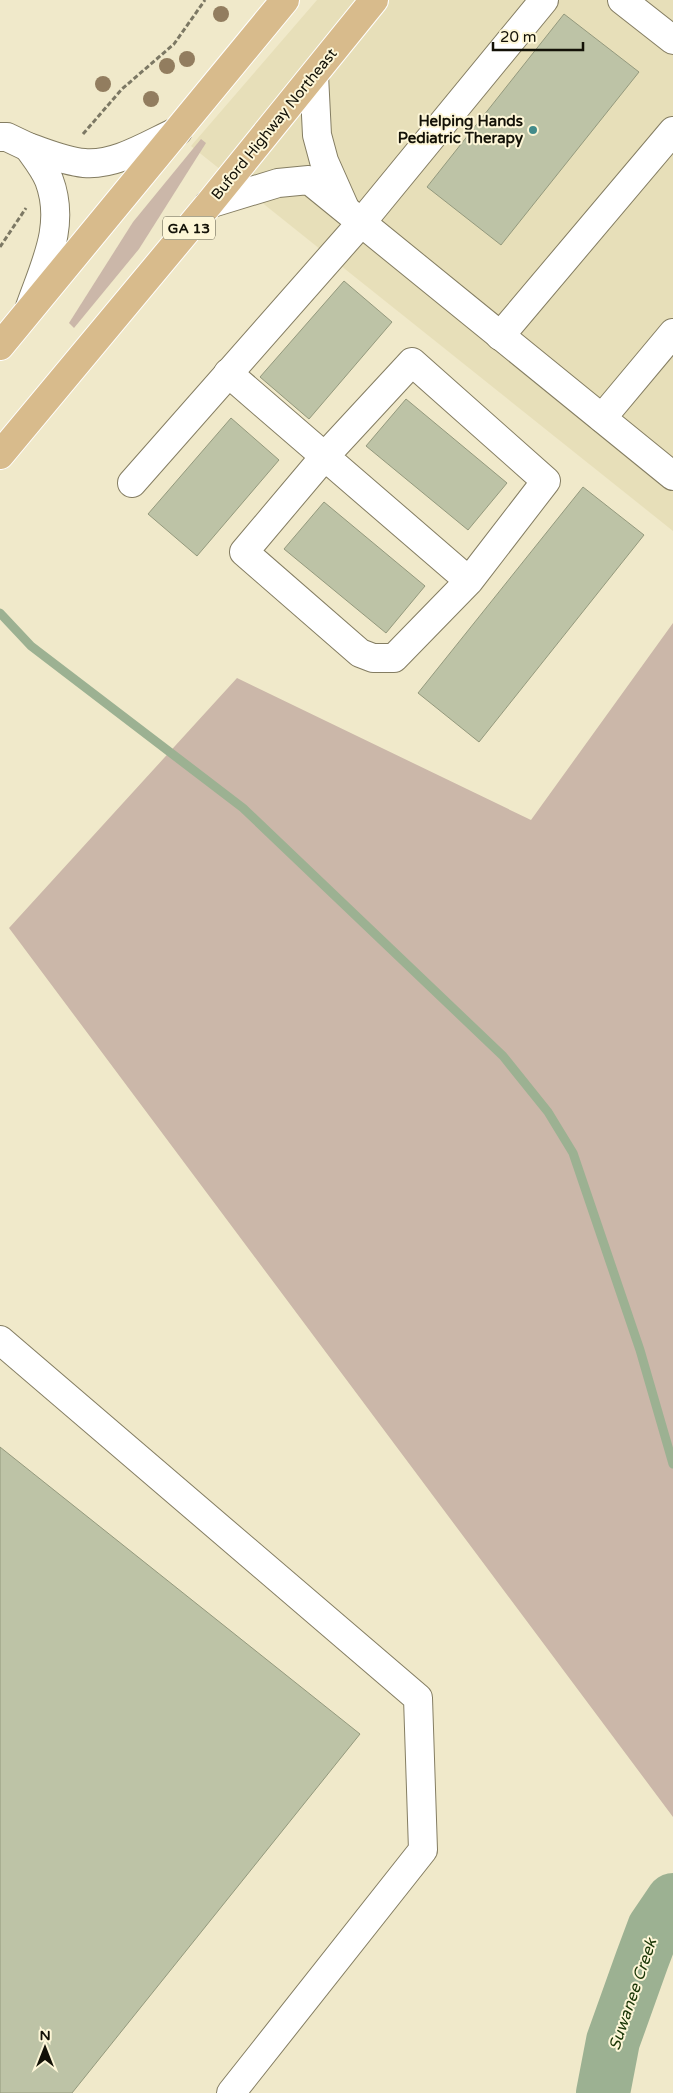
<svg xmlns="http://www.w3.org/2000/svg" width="673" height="2093" font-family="'Varela Round',sans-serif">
  <rect width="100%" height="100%" fill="#f0e9ca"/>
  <path fill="#e7dfb9" d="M317,0H673V531L191,146Z"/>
  <g fill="#cbb7a9">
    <path d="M201,139L206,143L139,249L74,328L69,323L133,222Z"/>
    <path d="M673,623V1817L9,928L237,678L531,820Z"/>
  </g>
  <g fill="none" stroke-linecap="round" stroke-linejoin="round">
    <path stroke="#9cb192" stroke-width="9" d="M0,613L31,646L243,808L503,1056L548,1112L573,1153L640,1350L673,1464"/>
    <path stroke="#9cb192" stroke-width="54" d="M603,2093L613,2041L642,1960L654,1928L673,1900"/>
  </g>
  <g fill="#bdc3a6" stroke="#94997d">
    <path d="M564,14L639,72L501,245L427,187Z"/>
    <path d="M344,281L392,322L309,419L260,377Z"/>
    <path d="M406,399L507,483L468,530L366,446Z"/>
    <path d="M231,418L279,460L197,556L148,514Z"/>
    <path d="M583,487L644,535L479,742L418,693Z"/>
    <path d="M324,502L425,586L386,633L284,549Z"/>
    <path d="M0,1447L360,1734L72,2093H0Z"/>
  </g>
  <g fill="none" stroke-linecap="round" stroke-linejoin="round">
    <defs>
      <g id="minor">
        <path d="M622,0L673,40"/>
        <path d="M314,75L317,135L324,161L344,206"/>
        <path d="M0,137H7L28,147"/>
        <path d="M209,204L278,183L309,180L673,476"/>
        <path d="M30,307C45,264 66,225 49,180C44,168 35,157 28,147C46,153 64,161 84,163C116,166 149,144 178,131"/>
        <path d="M500,336L673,131"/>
        <path d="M228,373L469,581L546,481L412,362L325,456L244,552L360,653L373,658H394L469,581"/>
        <path d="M602,418L673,333"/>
        <path d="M132,483L361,223L544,0"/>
        <path d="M0,1340L418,1698L423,1850L231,2093"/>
      </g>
      <g id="major">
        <path d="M0,346L285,0"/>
        <path d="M0,455L209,204L374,0"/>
      </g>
    </defs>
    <use href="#minor" stroke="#847d62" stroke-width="30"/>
    <use href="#major" stroke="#fff" stroke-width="30"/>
    <g stroke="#7c7864" stroke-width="3" stroke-dasharray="5 2.5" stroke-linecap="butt">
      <path d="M83,134L122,89L174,44L205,0"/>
      <path d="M0,247L26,208"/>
    </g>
    <use href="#minor" stroke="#fff" stroke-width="28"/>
    <use href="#major" stroke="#d8bb8c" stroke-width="28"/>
  </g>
  <g fill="#927d5f">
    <circle cx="221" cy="14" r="8"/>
    <circle cx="187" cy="59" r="8"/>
    <circle cx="167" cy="66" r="8"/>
    <circle cx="103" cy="84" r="8"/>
    <circle cx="151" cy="99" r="8"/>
  </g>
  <circle fill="#438b8a" stroke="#fdf6d7" stroke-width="2" cx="533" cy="130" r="5"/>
  <g text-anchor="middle" stroke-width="4" stroke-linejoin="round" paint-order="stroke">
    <rect fill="#fdf6d7" stroke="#595645" stroke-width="1" x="163" y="216.5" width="52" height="23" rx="4"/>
    <g font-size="14" font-weight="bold" fill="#131107">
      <text x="189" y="233">GA 13</text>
    </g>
    <g font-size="15" font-weight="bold" fill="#131107" stroke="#fdf6d7" text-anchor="end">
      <text x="523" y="126">Helping Hands<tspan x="523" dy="17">Pediatric Therapy</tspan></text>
    </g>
    <g font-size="15" fill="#131107" stroke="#fdf6d7">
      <text transform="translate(274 124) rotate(-51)" y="5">Buford Highway Northeast</text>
    </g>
    <g font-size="16" font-style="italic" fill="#193505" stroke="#fdf6d7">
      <text transform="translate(632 1994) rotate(-71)" y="6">Suwanee Creek</text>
    </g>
  </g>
  <g transform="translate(45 2048)" stroke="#fdf6d7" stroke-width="4" paint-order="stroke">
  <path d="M0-4L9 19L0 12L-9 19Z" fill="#131107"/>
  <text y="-8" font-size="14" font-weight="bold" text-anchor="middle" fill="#131107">N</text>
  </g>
  <path d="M493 42v8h90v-8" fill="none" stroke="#131107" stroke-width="2.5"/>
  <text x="500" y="42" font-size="15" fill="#131107" stroke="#fdf6d7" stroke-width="4" paint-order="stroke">20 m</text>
</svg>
